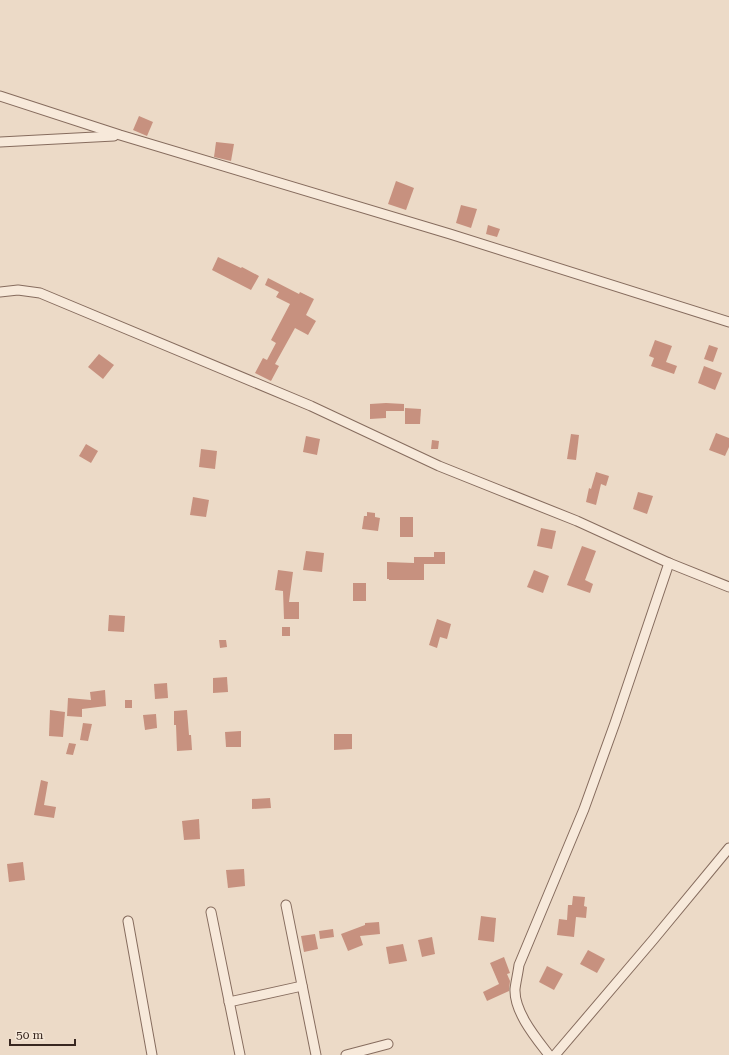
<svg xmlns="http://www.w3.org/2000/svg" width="729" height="1055" font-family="'Roboto Serif',serif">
  <rect width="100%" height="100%" fill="#ecdac7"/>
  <g fill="#c7917f">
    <path d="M139,116L153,122L147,136L133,130Z"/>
    <path d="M216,142L234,144L231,161L214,157Z"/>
    <path d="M396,181L414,188L406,210L388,204Z"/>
    <path d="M461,205L477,209L471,228L456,223Z"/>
    <path d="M488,225L500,229L497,237L486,234Z"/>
    <path d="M218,257L241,268L242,267L259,276L251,290L212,270Z"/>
    <path d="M268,278L299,294L300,292L314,299L306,315L316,321L308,335L295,328L275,364L279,366L271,381L255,373L263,358L267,360L276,343L271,340L290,304L276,297L279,292L265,285Z"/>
    <path d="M655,340L672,346L666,362L677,366L674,374L651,366L654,358L649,356Z"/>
    <path d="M709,345L718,348L713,362L704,359Z"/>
    <path d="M99,354L114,365L103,379L88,367Z"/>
    <path d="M704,366L722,373L715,390L698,383Z"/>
    <path d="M386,403L404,404V411H386V418L370,419V404Z"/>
    <path d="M405,408L421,409L420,424H405Z"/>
    <path d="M716,433L729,438V447L725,456L709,450Z"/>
    <path d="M571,434L579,435L576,460L567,459Z"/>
    <path d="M306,436L320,439L317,455L303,452Z"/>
    <path d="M432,440L439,441L438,449H431Z"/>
    <path d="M86,444L98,451L91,463L79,456Z"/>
    <path d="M201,449L217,451L215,469L199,467Z"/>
    <path d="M596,472L609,476L606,486L601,484L596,505L586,502L589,488L591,489Z"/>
    <path d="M638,492L653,496L647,514L633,509Z"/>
    <path d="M193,497L209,500L206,517L190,515Z"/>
    <path d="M367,512L375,513V517L380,518L378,531L362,529L364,516H367Z"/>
    <rect x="400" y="517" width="13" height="20"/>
    <path d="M541,528L556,531L552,549L537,546Z"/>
    <path d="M582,546L596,551L585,580L593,584L590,593L567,585Z"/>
    <path d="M306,551L324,553L322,572L303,570Z"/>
    <path d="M434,552H445V564H424V580H389V579H387V562L414,563V557H434Z"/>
    <path d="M278,570L293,572L289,602H299V619H284L283,591L275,590Z"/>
    <path d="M534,570L549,576L543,593L527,587Z"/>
    <rect x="353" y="583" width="13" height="18"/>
    <path d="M109,615L125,616L124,632L108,631Z"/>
    <path d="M437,619L451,624L447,639L440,637L437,648L429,645Z"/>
    <rect x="282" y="627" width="8" height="9"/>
    <path d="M219,640H226L227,647L220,648Z"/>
    <path d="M227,677L228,692L213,693V678Z"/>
    <path d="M167,683L168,698L155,699L154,684Z"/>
    <path d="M105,690L106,706L82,709V717L67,716L68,698L91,700L90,692Z"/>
    <rect x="125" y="700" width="7" height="8"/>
    <path d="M50,710L65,712L63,737L49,736Z"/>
    <path d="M187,710L189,735H191L192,750L177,751L176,725H174V711Z"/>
    <path d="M156,714L157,728L145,730L143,715Z"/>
    <path d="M83,723L92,724L88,741L80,740Z"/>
    <path d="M241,731V747H226L225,732Z"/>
    <path d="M334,734H352V749L334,750Z"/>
    <path d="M69,743L76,744L73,755L66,754Z"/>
    <path d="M41,780L48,782L44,805L56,807L54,818L34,815Z"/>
    <path d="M270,798L271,808L252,809V799Z"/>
    <path d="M199,819L200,839L184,840L182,821Z"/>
    <path d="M23,862L25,880L9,882L7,864Z"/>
    <path d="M244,869L245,886L228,888L226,870Z"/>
    <path d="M573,896L585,897L584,906L587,907L586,918L576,917L574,937L557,935L559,919L567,920L568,905H572Z"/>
    <path d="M481,916L496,918L494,942L478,940Z"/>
    <path d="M379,922L380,934L360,936L363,945L348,951L341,934L365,925V923Z"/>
    <path d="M333,929L334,937L320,939L319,931Z"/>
    <path d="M315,934L318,949L304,952L301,936Z"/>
    <path d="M432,937L435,954L422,957L418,940Z"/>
    <path d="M403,944L407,961L389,964L386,947Z"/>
    <path d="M588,950L605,959L597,973L580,964Z"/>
    <path d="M504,957L510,973L507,974L510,981L509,991L487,1001L483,992L499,984L490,963Z"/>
    <path d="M547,966L563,974L554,990L539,982Z"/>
  </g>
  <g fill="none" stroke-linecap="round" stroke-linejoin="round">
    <defs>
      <g id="minor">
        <path d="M0,96L120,135L450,234L729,322"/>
        <path d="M0,142L114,136"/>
        <path d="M0,292L18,290L40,293L311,406L439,466L577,521L669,563L729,587"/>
        <path d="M286,905L316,1055"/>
        <path d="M211,912L240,1055"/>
        <path d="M128,921L152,1055"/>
        <path d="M229,1002L302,986"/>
        <path d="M346,1055L388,1044"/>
        <path d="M549,1055C536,1038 514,1012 515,989C516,981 518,973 519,965L584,809L615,723L669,563"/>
        <path d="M555,1055L653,940L729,848"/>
      </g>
    </defs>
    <use href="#minor" stroke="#866c5e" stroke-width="11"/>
    <use href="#minor" stroke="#f7e9da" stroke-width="9"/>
  </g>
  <path d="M10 1039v6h65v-6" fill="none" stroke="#382720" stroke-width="2"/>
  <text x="16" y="1039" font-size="12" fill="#382720" stroke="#f4e6d6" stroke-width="3" paint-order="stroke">50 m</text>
</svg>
